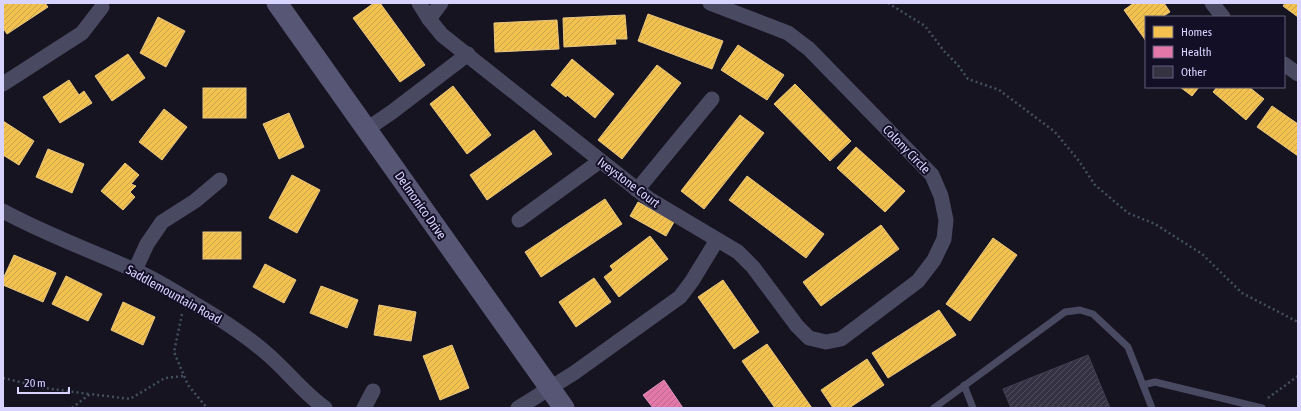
<svg xmlns="http://www.w3.org/2000/svg" width="1301" height="411" font-family="'Asap Condensed',sans-serif">
  <defs>
    <pattern id="homes-hatch" width="6" height="6" patternUnits="userSpaceOnUse"><rect width="6" height="6" fill="#f2c14e"/><path d="M-1 1l2-2M0 6l6-6M5 7l2-2" fill="none" stroke="#c6a14e"/></pattern>
    <pattern id="health-hatch" width="6" height="6" patternUnits="userSpaceOnUse"><rect width="6" height="6" fill="#e377a8"/><path d="M-1 1l2-2M0 6l6-6M5 7l2-2" fill="none" stroke="#ba6991"/></pattern>
    <pattern id="building-hatch" width="6" height="6" patternUnits="userSpaceOnUse"><rect width="6" height="6" fill="#343243"/><path d="M-1 1l2-2M0 6l6-6M5 7l2-2" fill="none" stroke="#514f5f"/></pattern>
  </defs>
  <rect width="100%" height="100%" fill="#161421"/>
  <g fill="url(#homes-hatch)" stroke="#eac783">
    <path d="M3,3H45L48,7L7,34L3,28Z"/>
    <path d="M374,3H380L425,65L400,82L353,18Z"/>
    <path d="M1134,3H1164L1170,12L1162,17H1146V41L1124,10Z"/>
    <path d="M1285,3H1298V17L1283,6Z"/>
    <path d="M648,14L723,41L712,69L638,41Z"/>
    <path d="M625,15L627,39H615L616,44L564,47L563,18Z"/>
    <path d="M158,17L185,31L166,67L140,53Z"/>
    <path d="M557,20L559,49L495,52L494,23Z"/>
    <path d="M738,45L784,75L767,100L721,70Z"/>
    <path d="M128,54L145,78L112,101L95,76Z"/>
    <path d="M572,59L614,94L595,118L567,95L566,97L551,85Z"/>
    <path d="M657,65L681,83L622,159L598,140Z"/>
    <path d="M69,80L79,95L84,91L92,103L60,123L43,97Z"/>
    <path d="M795,84L851,141L830,161L774,104Z"/>
    <path d="M453,86L491,135L467,154L430,104Z"/>
    <path d="M1180,87H1199L1192,96Z"/>
    <path d="M1217,87H1249L1264,99L1246,120L1213,92Z"/>
    <rect x="203" y="88" width="43" height="30"/>
    <path d="M1272,106L1298,124V156L1257,127Z"/>
    <path d="M164,109L187,127L162,160L139,142Z"/>
    <path d="M289,113L304,147L279,159L263,124Z"/>
    <path d="M740,115L764,133L704,209L681,191Z"/>
    <path d="M3,121L34,141L19,165L3,155Z"/>
    <path d="M534,130L552,154L487,200L470,175Z"/>
    <path d="M856,147L905,191L885,212L837,168Z"/>
    <path d="M48,149L84,164L72,193L36,177Z"/>
    <path d="M125,163L139,175L131,184L136,186L130,192L135,197L123,210L101,191Z"/>
    <path d="M292,175L320,190L297,233L269,218Z"/>
    <path d="M747,176L824,234L806,258L729,200Z"/>
    <path d="M605,199L622,224L541,277L525,252Z"/>
    <path d="M638,202L674,222L666,236L630,216Z"/>
    <path d="M881,225L899,249L821,306L803,282Z"/>
    <rect x="203" y="232" width="38" height="27"/>
    <path d="M650,236L668,259L619,297L604,277L613,270L610,266Z"/>
    <path d="M993,238L1017,255L970,321L946,304Z"/>
    <path d="M14,255L56,273L43,302L3,285V279Z"/>
    <path d="M265,264L296,280L284,303L253,287Z"/>
    <path d="M66,276L102,294L88,321L52,304Z"/>
    <path d="M594,278L611,302L576,327L559,302Z"/>
    <path d="M723,280L759,332L734,349L698,297Z"/>
    <path d="M321,286L358,300L347,328L310,313Z"/>
    <path d="M123,302L155,317L143,345L111,330Z"/>
    <path d="M379,305L416,312L411,341L374,335Z"/>
    <path d="M939,310L956,335L888,378L872,353Z"/>
    <path d="M767,344L812,408H775L742,361Z"/>
    <path d="M452,345L469,388L440,400L423,356Z"/>
    <path d="M867,359L884,385L849,408H833L821,390Z"/>
  </g>
  <path fill="url(#health-hatch)" stroke="#e093c2" d="M664,380L683,408H653L643,395Z"/>
  <path fill="url(#building-hatch)" stroke="#433f54" d="M1088,355L1110,408H1011L1003,389Z"/>
  <g fill="none" stroke-linecap="round" stroke-linejoin="round">
    <g stroke="#44505f" stroke-width="2.5" stroke-dasharray="2 3" stroke-linecap="butt">
      <path d="M888,3L925,26L944,51L957,64L968,79L999,90L1055,132L1079,161L1095,185L1128,213L1155,224L1202,254L1242,293L1298,322"/>
      <path d="M182,314L174,352L188,385L207,408"/>
      <path d="M3,378L45,388L89,394"/>
      <path d="M1268,398L1298,376"/>
      <path d="M72,408L90,394L130,399L165,378L184,376"/>
    </g>
    <g stroke="#4a4962" stroke-width="7">
      <path d="M964,385L973,408"/>
      <path d="M1143,385L1155,382L1262,408"/>
      <path d="M934,408L1065,312L1080,310L1093,314L1128,347L1152,408"/>
    </g>
    <g stroke="#4a4962" stroke-width="15">
      <path d="M419,3L429,19L442,35L649,199L738,252L753,267L797,326L809,338L826,342L841,339L918,281L934,260L944,239L946,220L941,196L932,175L809,49L788,33L710,3"/>
      <path d="M1212,3L1223,17"/>
      <path d="M429,19L441,3"/>
      <path d="M1284,64L1298,74"/>
      <path d="M3,84L82,33L102,7"/>
      <path d="M367,129L392,112L468,54"/>
      <path d="M637,190L712,99"/>
      <path d="M3,211C45,234 90,250 134,270C153,278 176,292 195,304C219,318 244,334 265,352C286,369 302,392 325,408"/>
      <path d="M519,220L600,161"/>
      <path d="M135,270L147,244L162,222L195,201L220,180"/>
      <path d="M364,408L373,391"/>
      <path d="M518,408L574,373L680,297L692,281L717,240"/>
    </g>
    <path stroke="#575674" stroke-width="21" d="M277,3L564,408"/>
  </g>
  <g text-anchor="middle" stroke-width="4" stroke-linejoin="round" paint-order="stroke">
    <g font-size="13" fill="#d9d4ff" stroke="#130f26">
      <text transform="translate(907 149) rotate(46)" y="5">Colony Circle</text>
      <text transform="translate(629 182) rotate(37)" y="5">Iveystone Court</text>
      <text transform="translate(421 205) rotate(55)" y="5">Delmonico Drive</text>
      <text transform="translate(174 294) rotate(29)" y="5">Saddlemountain Road</text>
    </g>
  </g>
  <rect width="1301" height="411" fill="none" stroke="#d9d4ff" stroke-width="8"/>
  <rect x="1145" y="16" width="140" height="72" fill="#130f26" stroke="#625e7d"/>
  <rect x="1153" y="26" width="20" height="12" fill="#f2c14e" stroke="#625e7d"/>
  <text x="1181" y="36" font-size="12" fill="#d9d4ff">Homes</text>
  <rect x="1153" y="46" width="20" height="12" fill="#e377a8" stroke="#625e7d"/>
  <text x="1181" y="56" font-size="12" fill="#d9d4ff">Health</text>
  <rect x="1153" y="66" width="20" height="12" fill="#343243" stroke="#625e7d"/>
  <text x="1181" y="76" font-size="12" fill="#d9d4ff">Other</text>
  <path d="M18 387v6h51v-6" fill="none" stroke="#d9d4ff" stroke-width="2"/>
  <text x="24" y="387" font-size="12" fill="#d9d4ff" stroke="#130f26" stroke-width="3" paint-order="stroke">20 m</text>
</svg>
